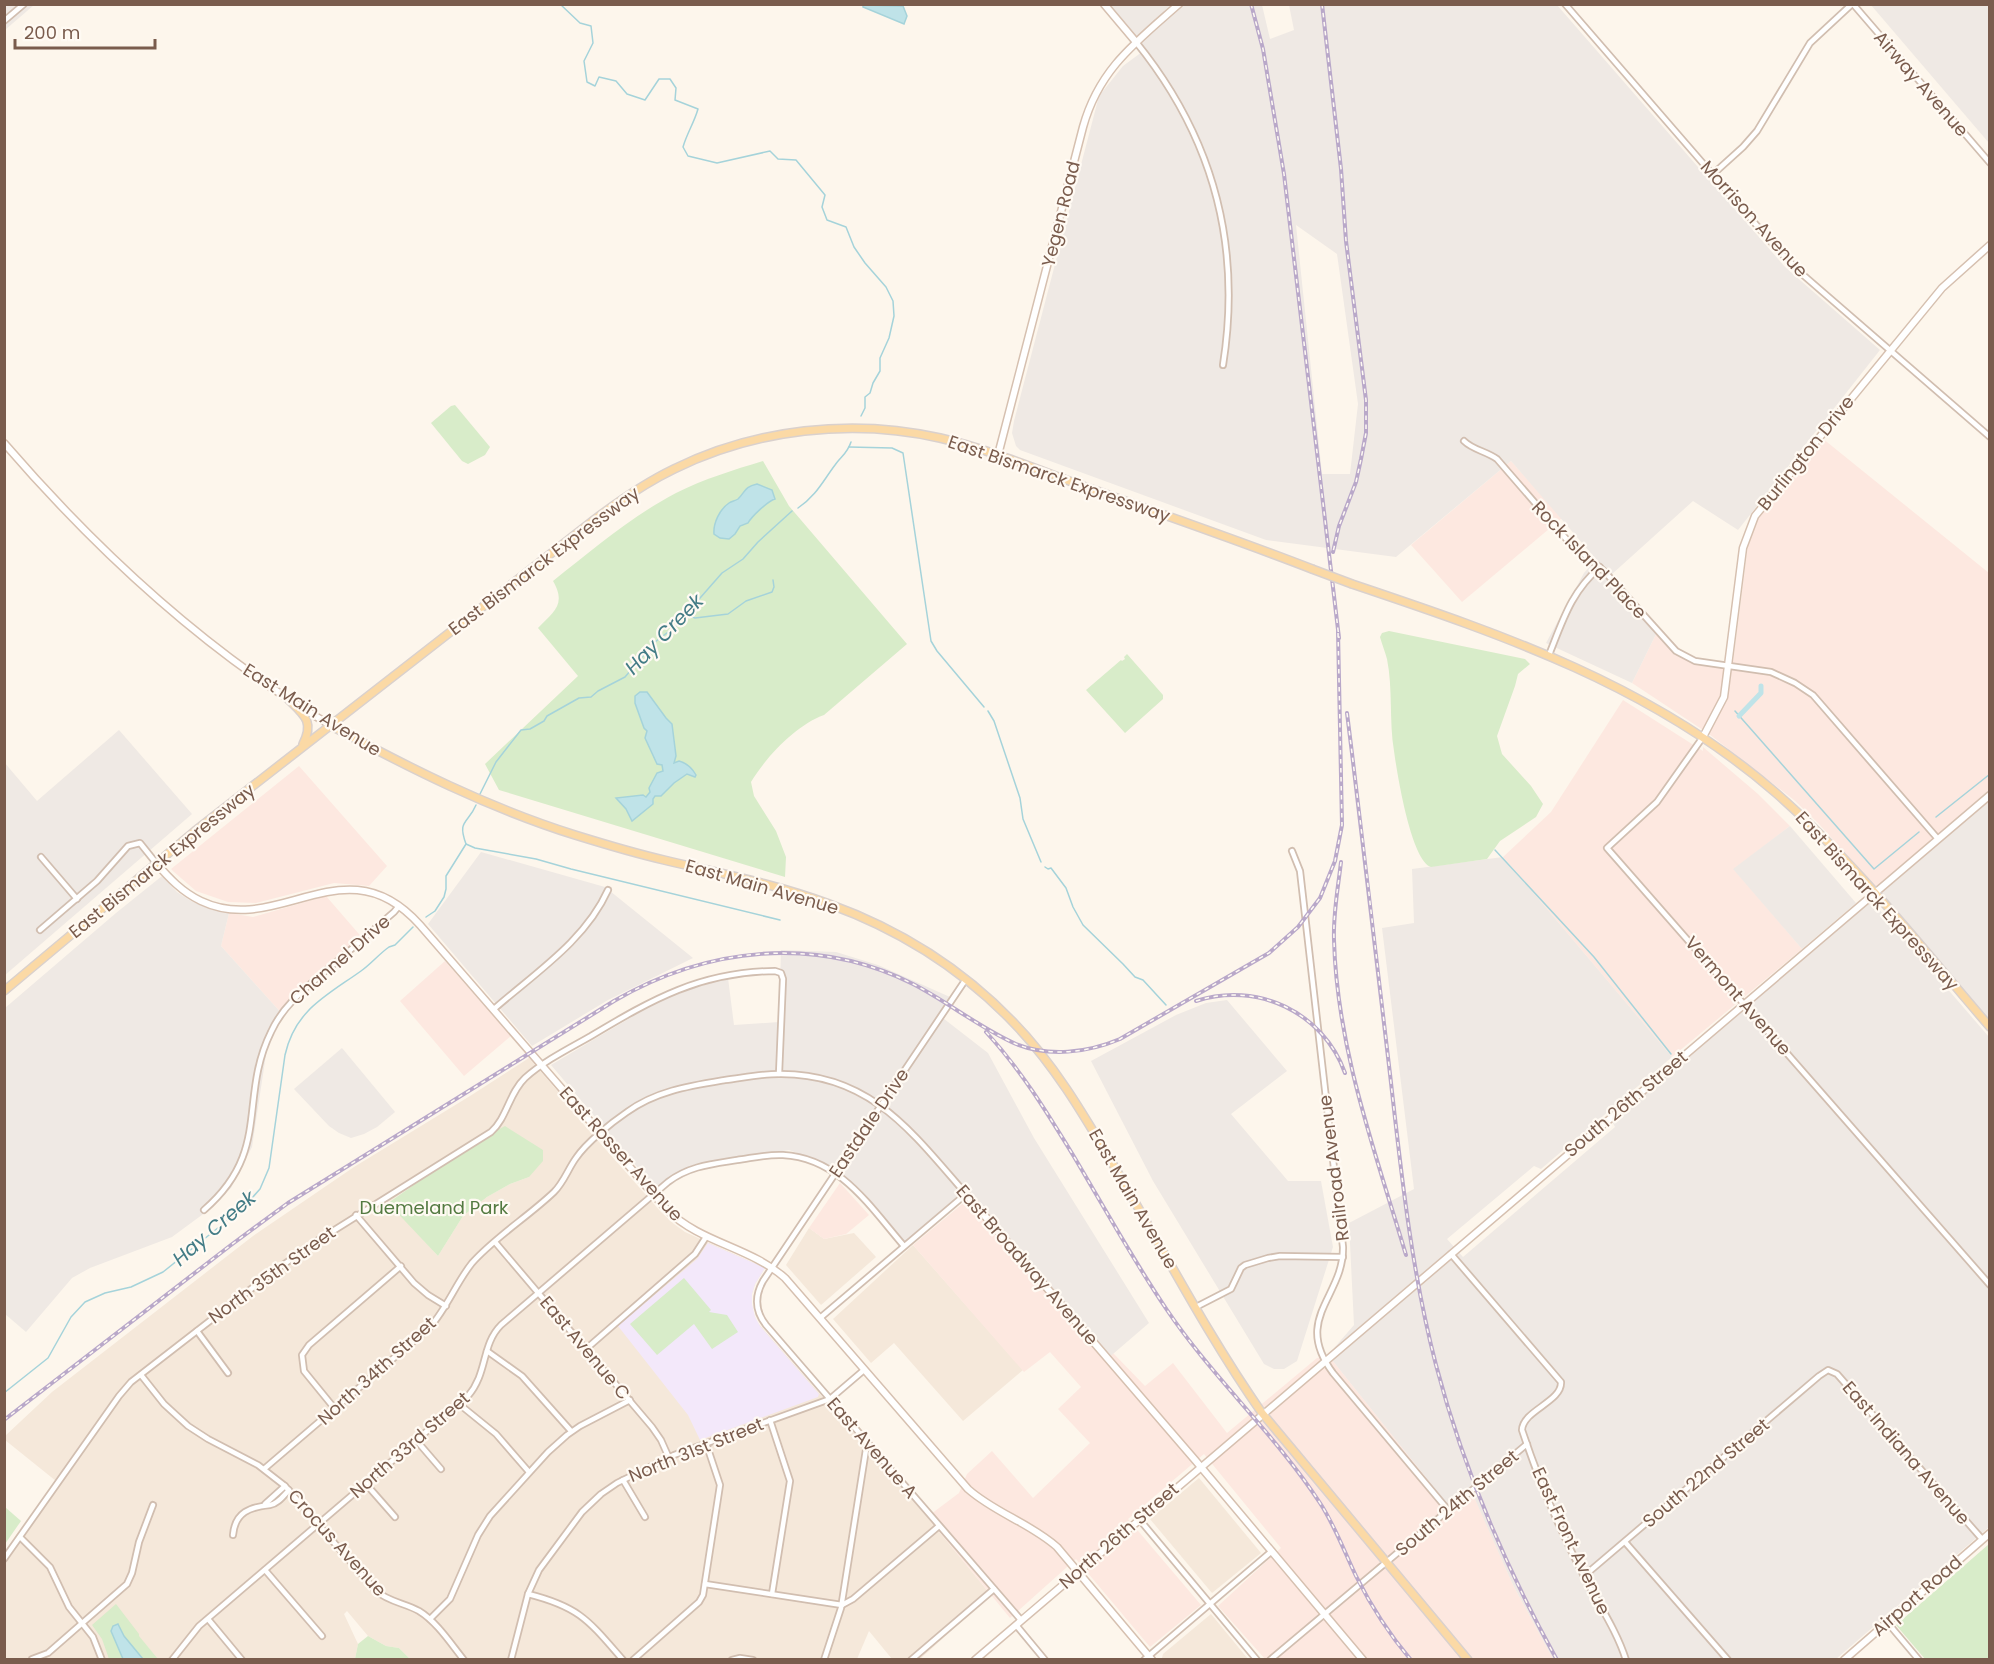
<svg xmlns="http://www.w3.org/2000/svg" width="1994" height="1664" font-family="Poppins,sans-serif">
  <rect width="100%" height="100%" fill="#fdf6ec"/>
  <g fill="#f5e8da" fill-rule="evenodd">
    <path d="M529,1058L578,1115L577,1117L661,1212L674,1224L685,1232L765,1268L755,1284L752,1294V1309L757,1322L927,1517L991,1595L920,1659H892L869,1631L857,1659H410L399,1648L386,1646L368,1636L347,1611L344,1614L358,1644L355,1659H158L138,1636L104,1639L111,1659L5,1660V1552L56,1481L5,1440V1436L52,1392L253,1236L354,1167L470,1096ZM475,1142L529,1177L510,1184L487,1197L463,1216L438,1256L389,1202Z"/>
    <path d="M809,1228L824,1239L854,1233L876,1257L821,1305L786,1265Z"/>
    <path d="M913,1245L1023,1370L963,1421L894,1343L871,1363L833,1319Z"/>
    <path d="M1199,1478L1261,1553L1212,1593L1150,1519Z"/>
    <path d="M1211,1614L1248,1659H1163L1162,1658L1163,1654Z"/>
  </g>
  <g fill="#fde8e0">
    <path d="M1822,438L1989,573V790L1876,887L1818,823L1794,800L1709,734L1632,683L1659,628L1683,652L1692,657L1700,660L1733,662L1748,545L1755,525L1762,510Z"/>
    <path d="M1511,461L1562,518L1462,602L1411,545Z"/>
    <path d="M1623,700L1703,751V747L1758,794L1790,826L1734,869L1802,949L1672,1057L1503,857L1551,812Z"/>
    <path d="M299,766L387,866L369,886L334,883L256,903L228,902L196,891L174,872L171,869Z"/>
    <path d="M326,896L365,941L302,994L283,1015L221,946L229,913L253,917Z"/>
    <path d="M445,961L511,1036L464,1076L400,1001Z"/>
    <path d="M840,1183L869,1215L846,1234L824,1239L809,1228Z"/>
    <path d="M967,1200L1105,1359L1113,1353L1145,1386L1173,1363L1227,1433L1317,1358L1328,1355L1448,1505L1470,1487L1513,1585L1553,1659H1265L1218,1606L1281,1548L1204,1454L1128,1519L1201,1605L1150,1647L1076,1559L1010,1618L927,1517L959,1493L967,1474L992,1451L1033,1498L1090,1443L1058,1409L1081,1387L1050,1352L1024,1372L913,1245Z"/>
  </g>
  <g fill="#efe9e4" fill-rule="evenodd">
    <path d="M5,5H34L5,30Z"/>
    <path d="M1110,5H1262L1270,39L1294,30L1289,5H1557L1785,267L1880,350L1738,530L1693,501L1611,575L1659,628L1632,683L1546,643L1584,573L1596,559L1511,461L1396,557L1266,540L1020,450L1016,446L1012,433L1014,421L1099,96L1123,66L1146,49ZM1296,225L1337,254L1358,404L1350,474H1322Z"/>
    <path d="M1871,5H1989V143Z"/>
    <path d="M119,730L192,814L5,975L4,762L37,801Z"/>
    <path d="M1989,790V1021L1876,887Z"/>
    <path d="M1790,826L1856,903L1802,949L1733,869Z"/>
    <path d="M481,852L605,887L693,958L608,1000L532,1046L428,924Z"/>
    <path d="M1503,857L1672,1057L1541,1169L1534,1166L1447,1239L1463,1257L1615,1127L1612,1121L1870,899L1989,1037V1527L1836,1659H1553L1513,1585L1470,1488L1448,1505L1328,1355L1354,1325L1349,1223L1414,1189L1382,928L1414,923L1412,869Z"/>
    <path d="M162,876L177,892L191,901L207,908L229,913L221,946L283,1015L271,1036L267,1048L252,1147L231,1188L210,1209L172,1237L90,1268L72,1278L26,1332L5,1314V1008L116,913Z"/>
    <path d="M781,950L836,952L878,965L950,997L939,1015L988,1053L1034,1138L1149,1323L1106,1360L962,1194L905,1242L859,1189L835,1167L789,1150L702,1163L685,1168L675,1174L656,1189L551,1065L667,996L728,978L734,1025L779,1022Z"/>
    <path d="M1227,1000L1287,1071L1231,1114L1288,1181H1321L1333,1247L1297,1361L1284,1369H1274L1264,1364L1153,1181L1091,1061L1176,1015L1206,1003Z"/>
    <path d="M342,1048L395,1112L377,1127L364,1134L351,1138L339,1133L329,1126L294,1089Z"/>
  </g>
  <path fill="#f3e8fa" d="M708,1243L765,1268L755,1284L752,1294V1304L755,1317L760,1326L819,1394L818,1397L700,1440L688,1415L618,1326L697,1259Z"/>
  <g fill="#d8ecc9">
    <path d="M455,405L490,447L485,455L468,464L462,461L431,423L451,406Z"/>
    <path d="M763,461L789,506L907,644L824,715C796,725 766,757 751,782L754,796L776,831L786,857L785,877L499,790L485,764L578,676L538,628C553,612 567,605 553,581C592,550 632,516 676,493C704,479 733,470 763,461Z"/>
    <path d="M1389,631L1525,659L1530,664L1518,674L1515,686L1497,736L1502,754L1531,786L1543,804L1536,817L1500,841L1487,859L1431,867C1411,860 1397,773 1394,751C1389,721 1393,689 1387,659C1385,652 1382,644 1380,637L1382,633Z"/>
    <path d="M1127,654L1163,695V699L1125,733L1086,690L1121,660L1122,661L1125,659L1124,657Z"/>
    <path d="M505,1126L543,1150V1161L529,1177L510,1184L487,1197L463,1216L438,1256L388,1203L475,1142Z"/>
    <path d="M684,1278L711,1310L709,1312L727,1315L738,1332L712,1349L694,1324L657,1355L630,1324Z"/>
    <path d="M5,1507L21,1521L5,1544Z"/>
    <path d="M1989,1544V1659H1925L1896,1625Z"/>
    <path d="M116,1604L139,1634V1636L158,1659H162H109L102,1639L92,1625Z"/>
    <path d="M368,1636L386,1646L399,1648L410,1659H355L358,1644Z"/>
  </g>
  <g fill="#bfe3e8" stroke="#a5d3da" stroke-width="1.5">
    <path d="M863,5L903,6L907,16L904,24L863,7Z"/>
    <path d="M757,484L772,490L775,499C768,501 752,516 748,523L740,526L735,534L729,539L720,538L714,534C713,523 720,509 729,503C732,501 735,501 738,499C746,491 744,487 757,484Z"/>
    <path d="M640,692H647L666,718L672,724L676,756L674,763L679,761C687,763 692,768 696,775L695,777L687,774L674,783L661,796H655L653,799V804L632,821L626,809L616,798L643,795L646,797L650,792L649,788L657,773L663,771L662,765L657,764L645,738L647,731L644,728L635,703V696Z"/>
    <path d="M118,1624L124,1636L143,1659H123L111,1631L113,1626Z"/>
  </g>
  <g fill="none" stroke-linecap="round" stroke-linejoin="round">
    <g stroke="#a5d3da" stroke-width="1.5">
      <path d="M560,4L580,23L591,26L593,43L584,61L587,82L595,86L599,77L616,81L627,94L645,100L659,79H670L676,88L675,100L698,109C694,123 687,133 683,147L688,156L717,163L770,151L778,159L796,160L825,195L822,207L827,220L846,227L854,247L865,263L886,287L893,301L894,316L889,338L880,358V371L873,383L870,393L865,397V408L861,416"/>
      <path d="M849,447L892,448L903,453L931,641L937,651L984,707"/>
      <path d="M798,508C816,496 823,481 835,465C842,455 847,454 851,442"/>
      <path d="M688,615L695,618L728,614L746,601L772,592L774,587L773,580"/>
      <path d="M988,711L994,721L1020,798L1023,819L1041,862"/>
      <path d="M1735,711L1874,869L1919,832"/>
      <path d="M480,794L496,762L521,730L530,729L544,721L547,716L579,698L591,697L598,691L625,677L655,642L676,626L681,618L686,614L722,573L743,559L758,542L792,511"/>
      <path d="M1936,817L1990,774"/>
      <path d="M466,844L475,848L536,859L571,869L780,920"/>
      <path d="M1495,850L1594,957L1671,1054"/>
      <path d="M1045,867L1048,869L1051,868L1066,888L1073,907L1083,925L1123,964L1135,977L1143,980L1166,1005"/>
      <path d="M426,917L435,911L444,897L446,889V876L466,844C457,820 468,824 476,805"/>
      <path d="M4,1393L48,1358L71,1317L85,1302L105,1293L131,1287L163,1272L244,1207L260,1189L269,1168L285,1055C295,1010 326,996 361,971C371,964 379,954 389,947L395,945L413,927"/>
    </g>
    <path stroke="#bfe3e8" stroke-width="5" d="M1739,716L1761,693V686"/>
    <defs>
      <g id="street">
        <path d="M1565,4L1778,250L1802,274L1990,437"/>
        <path d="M1853,4L1990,163"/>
        <path d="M4,21L24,4"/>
        <path d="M1136,42C1213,137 1242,245 1223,365"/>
        <path d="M1712,175L1743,147L1757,131L1810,43L1852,4"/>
        <path d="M1464,441C1473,450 1486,451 1497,459L1568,541L1604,571L1676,651L1695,661L1771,672L1795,683L1813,695L1938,839"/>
        <path d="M1549,655C1563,620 1571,592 1600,567"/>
        <path d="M1703,737L1657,802L1607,848L1990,1285"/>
        <path d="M1292,851L1300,871L1343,1247C1344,1297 1292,1318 1333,1373L1448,1510"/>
        <path d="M41,857L77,899"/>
        <path d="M40,930L97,881L128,846L140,843L156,863"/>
        <path d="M966,979L763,1281C754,1297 755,1311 766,1325L1021,1620"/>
        <path d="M494,1009C535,973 585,941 608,890"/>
        <path d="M204,1210C272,1151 238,1099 271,1032C283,1005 307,987 329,968C351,950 372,931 394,912L399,906"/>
        <path d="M356,1215L414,1283L428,1295L446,1306"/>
        <path d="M495,1242L652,1427L661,1440L669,1458"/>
        <path d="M1451,1254L1561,1382C1562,1402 1523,1410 1522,1430C1539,1481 1560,1531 1585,1578C1599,1605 1617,1631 1626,1660"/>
        <path d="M1196,1307L1231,1289L1241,1268L1245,1265L1268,1258L1280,1256L1343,1257"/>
        <path d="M197,1331L228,1373"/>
        <path d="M586,1349L695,1254L706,1237"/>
        <path d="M487,1351L522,1376L571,1431"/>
        <path d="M141,1375L164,1404L188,1426L208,1439L258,1465L285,1486L376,1591C389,1602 405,1603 419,1611C437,1622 451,1644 464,1660"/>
        <path d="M459,1404L496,1434L529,1472"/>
        <path d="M335,1409L304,1371L302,1355L309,1345L401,1266"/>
        <path d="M770,1420L790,1481L772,1594"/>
        <path d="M416,1440L441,1469"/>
        <path d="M264,1469L430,1327C447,1308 456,1283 472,1263C495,1237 529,1216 554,1192C564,1182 568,1169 576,1158C587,1142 611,1123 627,1112C656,1091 689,1086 725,1080C742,1078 760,1074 779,1074C870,1073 912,1132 966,1194L820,1318"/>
        <path d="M623,1480L645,1517"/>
        <path d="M366,1484L395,1517"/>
        <path d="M265,1504L285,1486"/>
        <path d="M1139,1519L1257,1660"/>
        <path d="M233,1535C235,1512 250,1507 270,1505C278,1504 284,1495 289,1490"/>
        <path d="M20,1537L50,1567L69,1607L93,1637L102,1660"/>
        <path d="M1625,1542L1728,1660"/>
        <path d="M4,1559L119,1396L131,1382L273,1272L317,1241L491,1132C507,1118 509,1093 525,1078C544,1061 568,1049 591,1036C653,999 700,972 775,971L781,973L783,979L779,1074"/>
        <path d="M265,1570L322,1636"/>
        <path d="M1584,1576L1819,1376L1828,1370L1837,1374L1982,1539"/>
        <path d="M705,1584L842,1605"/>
        <path d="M528,1594C580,1607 589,1621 623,1660"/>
        <path d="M842,1605L853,1599L939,1526"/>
        <path d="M208,1619L242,1660"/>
        <path d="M430,1619L450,1599L478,1535L490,1516L548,1452L567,1435L580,1426L630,1400"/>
        <path d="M1887,1622L1919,1660"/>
        <path d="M1016,1625L1045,1660"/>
        <path d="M32,1659L48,1653L127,1584L132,1573L139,1542L153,1505"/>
        <path d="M172,1660L199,1626L468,1396C488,1373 481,1345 501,1325L668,1182C689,1166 712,1164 737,1160C752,1158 768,1154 783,1155C840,1158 870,1207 904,1246"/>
        <path d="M511,1660L528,1594L539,1570L582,1512L601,1494L617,1483L674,1455L830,1399L864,1370"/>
        <path d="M633,1660L699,1602L703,1595L720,1485L706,1443"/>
        <path d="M732,1660L740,1658L753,1660"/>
        <path d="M824,1660L841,1608L867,1443"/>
        <path d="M911,1660L994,1589"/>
        <path d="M1144,1660L1272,1551"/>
        <path d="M1270,1660L1527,1444"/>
      </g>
      <g id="secondary">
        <path d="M1104,4L1136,42"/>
        <path d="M4,443C99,553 205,651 330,725"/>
        <path d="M998,455L1083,127C1099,69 1136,42 1179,4"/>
        <path d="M1703,737L1724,697L1743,548L1755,516L1942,288L1990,245"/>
        <path d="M156,863C169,878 182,892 201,901C279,938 345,841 420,925L667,1210C701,1243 750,1247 785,1278L968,1489C995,1513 1030,1523 1057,1547L1152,1660"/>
        <path d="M966,1194L1195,1460L1363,1660"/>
        <path d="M975,1660L1990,795"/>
        <path d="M1844,1660L1990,1533"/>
      </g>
      <g id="primary">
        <path d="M1352,584C1504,635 1653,686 1776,793C1855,862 1921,947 1990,1027"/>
        <path d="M288,699C303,714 315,721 303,744"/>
        <path d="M330,725C409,768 489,808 575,835C604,844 634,853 664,860C719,873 776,884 829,904C898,929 962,969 1013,1022C1053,1063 1082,1112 1111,1161C1161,1245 1206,1333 1262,1413L1468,1660"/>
        <path d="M4,991L195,831L594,520C619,501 645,483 674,469C755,429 852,418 940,438C992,450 1043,472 1094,490C1167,516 1240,541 1312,569"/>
      </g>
    </defs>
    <use href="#street" stroke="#d1beb0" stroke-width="8"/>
    <use href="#secondary" stroke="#d6c0b0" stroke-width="9"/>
    <use href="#primary" stroke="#dad1cd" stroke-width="10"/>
    <use href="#street" stroke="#fff" stroke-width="4.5"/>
    <use href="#secondary" stroke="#fff" stroke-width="6"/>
    <use href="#primary" stroke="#fbd9a5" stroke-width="7"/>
    <defs>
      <g id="rail">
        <path d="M1251,4L1263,49L1284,174L1339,638"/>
        <path d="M1322,4L1341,169L1346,241L1366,400V433L1361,459L1356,482L1339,526L1333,552"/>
        <path d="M1347,713C1362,833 1376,953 1390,1074C1401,1171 1411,1269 1436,1365C1463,1468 1505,1566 1557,1660"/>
        <path d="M1341,862C1338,888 1333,914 1334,940C1337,1049 1375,1151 1406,1255"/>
        <path d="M1196,1001C1257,981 1323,1012 1345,1073"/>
        <path d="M986,1032C1021,1070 1046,1111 1073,1155C1104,1207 1133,1260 1167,1310C1213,1378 1275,1434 1320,1503C1335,1526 1344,1551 1356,1576C1371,1606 1389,1634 1411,1660"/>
        <path d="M4,1420L231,1245L288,1203L614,1001C707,947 815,935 913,984C948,1002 980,1028 1016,1044C1049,1057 1087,1053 1120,1039L1269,953L1298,927L1320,898L1335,861L1342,825L1338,631"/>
      </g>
    </defs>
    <use href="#rail" stroke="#b9a8c9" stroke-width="4"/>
    <use href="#rail" stroke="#fffaf3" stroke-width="1.5" stroke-dasharray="4.5" stroke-linecap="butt"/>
    <defs>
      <path id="primary-bridge" d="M1312,569L1352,584"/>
    </defs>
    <use href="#primary-bridge" stroke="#dad1cd" stroke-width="10" stroke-linecap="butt"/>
    <use href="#primary-bridge" stroke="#fbd9a5" stroke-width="7"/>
  </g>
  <g text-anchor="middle" stroke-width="4.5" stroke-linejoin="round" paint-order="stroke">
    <g font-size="18" fill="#7a5c4d" stroke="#fffaf3">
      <text transform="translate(1921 84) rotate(49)" y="6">Airway Avenue</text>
      <text transform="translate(1061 214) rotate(-76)" y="6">Yegen Road</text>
      <text transform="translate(1754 219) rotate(48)" y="6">Morrison Avenue</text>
      <text transform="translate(1806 453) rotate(-51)" y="6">Burlington Drive</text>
      <text transform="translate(1059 479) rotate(19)" y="6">East Bismarck Expressway</text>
      <text transform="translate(1589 560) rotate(46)" y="6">Rock Island Place</text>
      <text transform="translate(544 561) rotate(-37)" y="6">East Bismarck Expressway</text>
      <text transform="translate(312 710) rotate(32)" y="6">East Main Avenue</text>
      <text transform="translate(162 861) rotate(-39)" y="6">East Bismarck Expressway</text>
      <text transform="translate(762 887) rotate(16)" y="6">East Main Avenue</text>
      <text transform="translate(1877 901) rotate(48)" y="6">East Bismarck Expressway</text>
      <text transform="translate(340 960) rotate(-41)" y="6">Channel Drive</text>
      <text transform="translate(1738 996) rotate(49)" y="6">Vermont Avenue</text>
      <text transform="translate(1626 1104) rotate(-40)" y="6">South 26th Street</text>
      <text transform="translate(869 1123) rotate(-56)" y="6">Eastdale Drive</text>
      <text transform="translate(621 1154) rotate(48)" y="6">East Rosser Avenue</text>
      <text transform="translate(1334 1168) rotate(-97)" y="6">Railroad Avenue</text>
      <text transform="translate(1133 1199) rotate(60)" y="6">East Main Avenue</text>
      <text transform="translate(1027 1265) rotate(49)" y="6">East Broadway Avenue</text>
      <text transform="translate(272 1275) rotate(-36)" y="6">North 35th Street</text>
      <text transform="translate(585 1348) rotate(50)" y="6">East Avenue C</text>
      <text transform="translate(377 1371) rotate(-42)" y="6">North 34th Street</text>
      <text transform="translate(410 1445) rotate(-41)" y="6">North 33rd Street</text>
      <text transform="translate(872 1448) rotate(49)" y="6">East Avenue A</text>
      <text transform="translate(696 1450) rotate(-22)" y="6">North 31st Street</text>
      <text transform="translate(1906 1453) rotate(49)" y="6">East Indiana Avenue</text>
      <text transform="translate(1706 1473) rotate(-40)" y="6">South 22nd Street</text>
      <text transform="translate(1457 1503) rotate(-40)" y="6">South 24th Street</text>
      <text transform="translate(1119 1536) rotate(-41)" y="6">North 26th Street</text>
      <text transform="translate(1571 1541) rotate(65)" y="6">East Front Avenue</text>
      <text transform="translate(337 1543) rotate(48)" y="6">Crocus Avenue</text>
      <text transform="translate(1917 1596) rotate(-41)" y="6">Airport Road</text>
    </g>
    <g font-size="18" fill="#537a41" stroke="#fffaf3">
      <text x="434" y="1214">Duemeland Park</text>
    </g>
    <g font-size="20" font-style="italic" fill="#437c86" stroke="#fffaf3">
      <text transform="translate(664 634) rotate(-46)" y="7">Hay Creek</text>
      <text transform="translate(214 1228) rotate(-41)" y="7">Hay Creek</text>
    </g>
  </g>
  <rect width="1994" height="1664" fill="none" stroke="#7a5c4d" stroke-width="12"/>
  <path d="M15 39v9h140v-9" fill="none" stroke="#7a5c4d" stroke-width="3"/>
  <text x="24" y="39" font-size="18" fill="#7a5c4d" stroke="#fffaf3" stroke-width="4.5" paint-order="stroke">200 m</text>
</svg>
